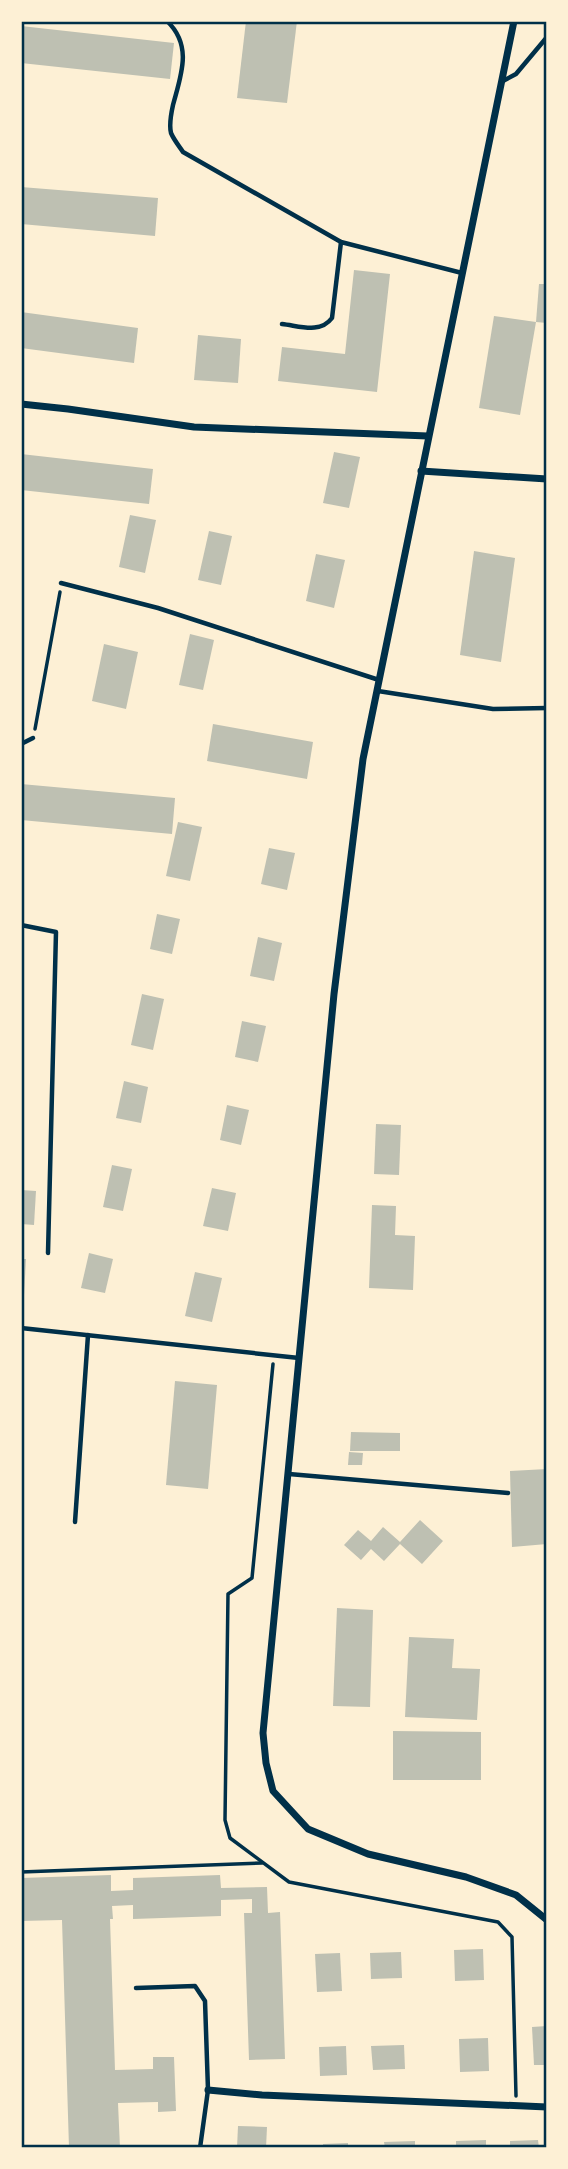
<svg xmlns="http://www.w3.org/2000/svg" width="568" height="2169" font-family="'Roboto Serif',serif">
  <rect width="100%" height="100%" fill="#fdf0d5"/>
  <g fill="#bec0b2">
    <path d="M246,21H297L287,103L237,98Z"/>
    <path d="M21,26L174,43L170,79L21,63Z"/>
    <path d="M21,187L158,198L155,236L21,224Z"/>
    <path d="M354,270L390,274L377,392L278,381L282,347L345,354Z"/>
    <path d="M539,284H547V323L536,322Z"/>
    <path d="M21,312L138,328L134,363L21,348Z"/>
    <path d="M494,316L536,322L520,415L479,408Z"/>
    <path d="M198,335L241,339L238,383L194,380Z"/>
    <path d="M334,452L360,457L349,508L323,503Z"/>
    <path d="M21,454L153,469L149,504L21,490Z"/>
    <path d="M130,515L156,520L145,573L119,567Z"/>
    <path d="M209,531L232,536L221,585L198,580Z"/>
    <path d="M474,551L515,558L501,662L460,655Z"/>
    <path d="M316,554L345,560L334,608L306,601Z"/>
    <path d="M190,634L214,640L203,690L179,685Z"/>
    <path d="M104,644L138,652L126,709L92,701Z"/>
    <path d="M213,724L313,742L307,779L207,761Z"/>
    <path d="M21,784L175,798L172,834L21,820Z"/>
    <path d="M178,822L202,827L190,881L166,876Z"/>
    <path d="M269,848L295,853L287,890L261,884Z"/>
    <path d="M157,914L180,919L172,954L150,949Z"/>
    <path d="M258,937L282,943L274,981L250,976Z"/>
    <path d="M142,994L164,999L153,1050L131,1045Z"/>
    <path d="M242,1021L266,1026L258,1062L235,1057Z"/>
    <path d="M124,1081L148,1087L141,1123L116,1118Z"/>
    <path d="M227,1105L249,1110L241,1145L220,1140Z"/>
    <path d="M376,1124L401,1125L399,1175L374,1174Z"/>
    <path d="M112,1165L132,1169L123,1211L103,1207Z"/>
    <path d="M212,1188L236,1193L228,1231L203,1226Z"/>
    <path d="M21,1190L36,1191L34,1225L21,1224Z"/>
    <path d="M372,1205L396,1206L395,1235L415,1236L413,1290L369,1288Z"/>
    <path d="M89,1253L113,1259L105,1293L81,1288Z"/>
    <path d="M21,1259H26L24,1295H21Z"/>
    <path d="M195,1272L222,1278L212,1322L185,1316Z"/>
    <path d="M175,1381L217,1385L208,1489L166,1485Z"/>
    <path d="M351,1432L400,1433V1451H350Z"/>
    <path d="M349,1452L363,1453L362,1465H348Z"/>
    <path d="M547,1469V1544L512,1547L510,1471Z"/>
    <path d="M420,1520L443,1541L422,1564L400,1544L384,1561L371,1549L361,1560L344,1545L358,1530L371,1541L383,1527L400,1542Z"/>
    <path d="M337,1608L373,1610L370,1707L333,1706Z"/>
    <path d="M409,1637L454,1639L452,1668L480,1669L477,1720L405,1717Z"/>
    <path d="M393,1731L481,1732V1780H393Z"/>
    <path d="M111,1875V1891L133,1890V1878L220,1875L221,1888L267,1887L268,1913L280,1912L285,2059L249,2060L244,1913H252V1899L221,1900V1916L133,1919V1905L112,1906L113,1919H110L115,2070L153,2069V2057H174L176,2111L158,2112V2102L118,2103L120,2148H69L62,1920L21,1921V1878Z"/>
    <path d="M483,1949L484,1980L455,1981L454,1950Z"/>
    <path d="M401,1952L402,1978L371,1979L370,1953Z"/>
    <path d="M340,1953L342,1991L317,1992L315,1954Z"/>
    <path d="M547,2026V2065H534L532,2027Z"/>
    <path d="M488,2038L489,2071L460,2072L459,2039Z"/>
    <path d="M404,2045L405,2069L373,2070L371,2046Z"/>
    <path d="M346,2046L347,2075L320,2076L319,2047Z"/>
    <path d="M238,2126L267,2127L266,2148H237Z"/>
    <path d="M486,2140V2148H456V2141Z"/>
    <path d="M538,2140L539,2148H510V2141Z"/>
    <path d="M415,2141V2148H385L384,2142Z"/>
    <path d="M348,2143V2148H323V2144Z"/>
  </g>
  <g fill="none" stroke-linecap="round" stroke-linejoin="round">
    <g stroke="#003049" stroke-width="3.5">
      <path d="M35,729L60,592"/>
      <path d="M273,1364L252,1578L228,1594L225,1820L230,1838L289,1882L498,1922L512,1937L516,2096"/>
      <path d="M21,1872L262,1863"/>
    </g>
    <g stroke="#003049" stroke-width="4.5">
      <path d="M167,21C193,46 181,75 173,105C171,114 169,125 171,133C174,140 179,146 183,152L341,242L462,273"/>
      <path d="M503,81L516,74L547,37"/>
      <path d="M282,324C300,326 320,334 332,318L341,242"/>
      <path d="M61,583L158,608L379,680"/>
      <path d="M378,691L493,709L547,708"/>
      <path d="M21,744L33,738"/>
      <path d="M21,925L56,932L48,1253"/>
      <path d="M21,1328L299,1358"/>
      <path d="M289,1474L508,1493"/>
      <path d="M75,1522L88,1335"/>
      <path d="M136,1988L195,1986L205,2001L208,2090L200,2148"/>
    </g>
    <g stroke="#003049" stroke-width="7">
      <path d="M514,21L363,759L334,994L263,1733L266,1763L273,1791L308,1829L368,1854L466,1877L516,1895L547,1920"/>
      <path d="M21,404L68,409L194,427L428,436"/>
      <path d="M421,471L547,479"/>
      <path d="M208,2090L262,2095L547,2107"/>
    </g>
  </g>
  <rect width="568" height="2169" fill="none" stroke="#fdf0d5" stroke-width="46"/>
  <rect x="23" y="23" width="522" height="2123" fill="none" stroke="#003049" stroke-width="2.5"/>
</svg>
